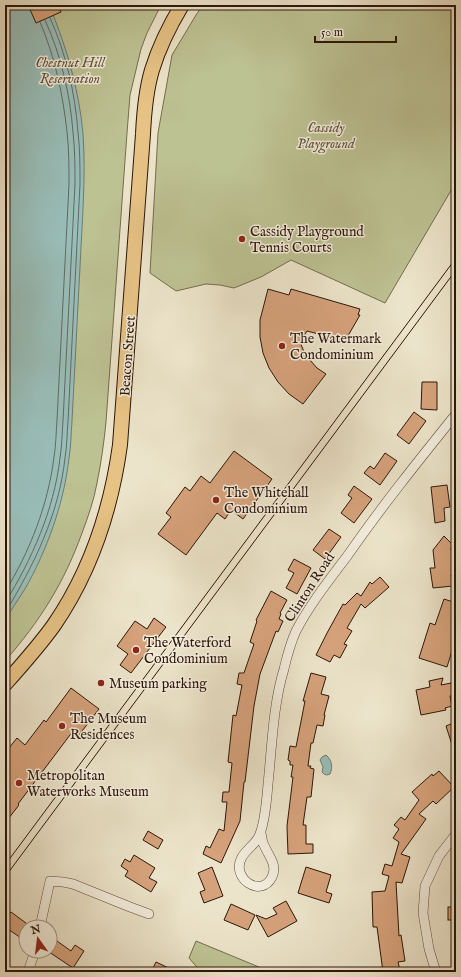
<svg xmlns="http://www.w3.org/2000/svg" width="461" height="977" font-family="'IM FELL English',serif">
  <rect width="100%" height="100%" fill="#ece4ca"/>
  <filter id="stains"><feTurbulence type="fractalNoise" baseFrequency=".005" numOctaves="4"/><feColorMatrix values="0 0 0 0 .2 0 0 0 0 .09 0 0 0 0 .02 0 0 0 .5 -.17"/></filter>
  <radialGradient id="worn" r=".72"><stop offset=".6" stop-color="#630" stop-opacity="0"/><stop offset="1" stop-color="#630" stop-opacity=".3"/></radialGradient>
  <g fill="#bdc293" stroke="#746c4e">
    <path d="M5,5H161L147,33L141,49L130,95L127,133L106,422C104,443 101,463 97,483C94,500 88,517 82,533C64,583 40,621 5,661Z"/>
    <path d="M203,5H456V182L385,303L291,260L261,277L234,288L220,285L206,284L176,291L150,273L158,133L172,55L196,15Z"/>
    <path d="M196,941L271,972H201L189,958Z"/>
  </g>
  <g fill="#99beb9" stroke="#6d7b73">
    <path d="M5,5H49C66,45 79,89 83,134C86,178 82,222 80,267C77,318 75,370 72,421C71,434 71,446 69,458C64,503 47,550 25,589C18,600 11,610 5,620Z"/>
    <path d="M326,755C332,760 333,767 330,774L327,775L324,774L322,772L323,767L320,760L322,757Z"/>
  </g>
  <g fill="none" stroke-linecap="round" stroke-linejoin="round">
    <g stroke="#626a62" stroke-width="1">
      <path d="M5,592C30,551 48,505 54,457C56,445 56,433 57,420L69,184C69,167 69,149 67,132C63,95 55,57 40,22"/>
      <path d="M5,603C32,559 54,510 60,458C62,446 62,433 63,421L75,184C75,167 75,150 73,132C70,94 61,55 45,20"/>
      <path d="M5,613C34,565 59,514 65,458C67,446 67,433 68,421L80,184C80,167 80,149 78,132C75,93 66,53 50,18"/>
    </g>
  </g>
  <g fill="#d6a27b" stroke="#2c160a">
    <path d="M28,5H58L61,12L36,23Z"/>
    <path d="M268,289L289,295L291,289L360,309L358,315H360L345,341L307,331L300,342L305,354L310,360L317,368L326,374L303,404L289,394L278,382L269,368L263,353L260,337V320Z"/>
    <path d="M422,382H437V410L421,409Z"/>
    <path d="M414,412L426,421L409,444L397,435Z"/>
    <path d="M234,451L272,479L243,519L231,510L225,519L217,513L186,555L158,534L171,517L166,513L185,487L190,491L201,476L210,483Z"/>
    <path d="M385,453L397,461L380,485L364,473L370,466L374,469Z"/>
    <path d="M447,485L450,507L444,508L445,521L435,523L431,487Z"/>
    <path d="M354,486L372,499L354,523L341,513L352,498L348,495Z"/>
    <path d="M329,529L341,537L325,559L313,550Z"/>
    <path d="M444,536L454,546L451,548L455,574L451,575L453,586L433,588L430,568H435L433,550Z"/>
    <path d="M294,559L311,568L297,594L286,588L294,573L288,570Z"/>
    <path d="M380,577L389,587L365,608L361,604L347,628L352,631L344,644L347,645L340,658L334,655L330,662L316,655L327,633L343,604L345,605L357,593L361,596L370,582L372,584Z"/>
    <path d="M271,591L287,600L280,613L281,614L279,619L283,621L278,632L276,631L260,674L254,706L245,782H244L240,821L221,863L203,854L206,846L210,848L219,829L224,831L227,802H222L223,792H229L232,763L228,762L233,715L236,716L242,685L237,684L239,673H244L254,644L250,642L257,621L256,620Z"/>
    <path d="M444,599L456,603V638L447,667L419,658L430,623L435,625Z"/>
    <path d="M154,618L166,627L131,673L120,665L128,654L117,646L135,621L147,629Z"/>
    <path d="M311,673L326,677L321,694L329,696L324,715H325L323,726L317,725L313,743H311L308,766H311L310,768L314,769L311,797H307L303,825H306V844H313V853L288,854L287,826L293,777H291L293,765H290V761L288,760L290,746L296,747L305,701H303Z"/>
    <path d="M443,678L441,685L456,682V695L450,696L452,706L445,708L446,710L421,715L416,690L430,687L429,681Z"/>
    <path d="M71,688L99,709L79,735L73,731L18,804L19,805L5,823V753L17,738L25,745L44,720L46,722Z"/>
    <path d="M456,722V751H454L446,726Z"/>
    <path d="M439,771L454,787L436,804L433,801L419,814L426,819L401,854L410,857L402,883L396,882L399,936L401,935L405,961L398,962L400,970L383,972L377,927H373L372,892L385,891L389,876L382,874L385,864L392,866L399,842L393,838L399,829L394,825L401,817L405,820L419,800L412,792L432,774L433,776Z"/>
    <path d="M148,831L163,840L158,849L143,840Z"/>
    <path d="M134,855L155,868L149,878L157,882L151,892L125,876L128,871L121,866L125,859L130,862Z"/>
    <path d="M212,867L223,896L204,903L200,892L205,890L198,873Z"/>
    <path d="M306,867L331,875L326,892L332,894L329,903L298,893Z"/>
    <path d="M286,901L297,921L268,937L256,915L266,919L277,914L273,908Z"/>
    <path d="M231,904L255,915L248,930L224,920Z"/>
    <rect x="448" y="907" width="8" height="13"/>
    <path d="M11,912L30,926L29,927H26V932L21,938L5,927V920Z"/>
    <path d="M57,941L71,951L75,945L84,951L73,968L49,952Z"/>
    <path d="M156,962L177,972H151Z"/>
  </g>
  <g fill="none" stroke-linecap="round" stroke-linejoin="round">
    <defs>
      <g id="minor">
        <path d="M261,833C262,837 262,842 264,845C268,855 278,865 272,877C261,899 230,878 242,857C246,850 254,845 258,838C264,828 267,797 268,784C272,746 273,705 284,669C287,656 291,642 296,631C310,604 330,579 348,555C382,506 419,460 456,414"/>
        <path d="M40,927L50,881L63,882L73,884L130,907L149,914"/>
        <path d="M28,972L35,951"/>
        <path d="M436,972L429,949L423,913L425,886L439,856L456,834"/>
      </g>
      <path id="primary" d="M5,684C22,665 39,646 54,625C91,571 111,510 120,445L143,134C144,113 146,90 152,70C159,47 170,25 182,5"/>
    </defs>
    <use href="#minor" stroke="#5c4a3a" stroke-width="10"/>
    <use href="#primary" stroke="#2c160a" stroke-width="16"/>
    <use href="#minor" stroke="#f3eddd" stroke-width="9"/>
    <use href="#primary" stroke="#e6c285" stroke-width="14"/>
    <g stroke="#2c160a" stroke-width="1">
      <path d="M5,865L456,258"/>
      <path d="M5,877L456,270"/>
    </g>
  </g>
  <g fill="#8f2418" stroke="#f3eddd" stroke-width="1.5">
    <circle cx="242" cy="239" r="4"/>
    <circle cx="282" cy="346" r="4"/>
    <circle cx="216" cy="500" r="4"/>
    <circle cx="136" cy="650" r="4"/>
    <circle cx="101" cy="683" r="4"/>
    <circle cx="62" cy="726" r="4"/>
    <circle cx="19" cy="783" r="4"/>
  </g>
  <g text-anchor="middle" stroke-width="3" stroke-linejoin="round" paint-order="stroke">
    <g font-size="14" font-style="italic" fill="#5f523a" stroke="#f3eddd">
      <text x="70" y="67">Chestnut Hill<tspan x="70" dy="16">Reservation</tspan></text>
      <text x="326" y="132">Cassidy<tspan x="326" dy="16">Playground</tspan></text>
    </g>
    <g font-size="14" fill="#2c160a" stroke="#f3eddd" text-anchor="start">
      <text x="250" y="236">Cassidy Playground<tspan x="250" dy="16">Tennis Courts</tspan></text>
      <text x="290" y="343">The Watermark<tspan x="290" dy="16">Condominium</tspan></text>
      <text x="224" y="497">The Whitehall<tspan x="224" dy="16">Condominium</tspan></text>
      <text x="144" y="647">The Waterford<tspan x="144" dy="16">Condominium</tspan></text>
      <text x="109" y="688">Museum parking</text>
      <text x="70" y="723">The Museum<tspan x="70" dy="16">Residences</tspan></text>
      <text x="27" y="780">Metropolitan<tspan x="27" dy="16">Waterworks Museum</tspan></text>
    </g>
    <g font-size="14" fill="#2c160a" stroke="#f3eddd">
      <text transform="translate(127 356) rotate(-86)" y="5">Beacon Street</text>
      <text transform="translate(309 587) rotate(-57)" y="5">Clinton Road</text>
    </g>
  </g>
  <rect width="461" height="977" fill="none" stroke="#ece4ca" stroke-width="20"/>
  <rect x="6" y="6" width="449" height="965" fill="none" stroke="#2c160a" stroke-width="2"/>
  <rect x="10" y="10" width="441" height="957" fill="none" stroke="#2c160a"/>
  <g transform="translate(38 939) rotate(346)"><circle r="19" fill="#f3eddd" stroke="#a39789"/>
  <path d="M0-3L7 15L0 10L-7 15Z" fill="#8f2418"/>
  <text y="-6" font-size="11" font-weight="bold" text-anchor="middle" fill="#2c160a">N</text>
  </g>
  <path d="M315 36v6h81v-6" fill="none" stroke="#2c160a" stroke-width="2"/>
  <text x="321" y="36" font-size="12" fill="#2c160a" stroke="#f3eddd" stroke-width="3" paint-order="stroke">50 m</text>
  <rect width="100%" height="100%" filter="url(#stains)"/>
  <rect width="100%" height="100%" fill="url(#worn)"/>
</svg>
